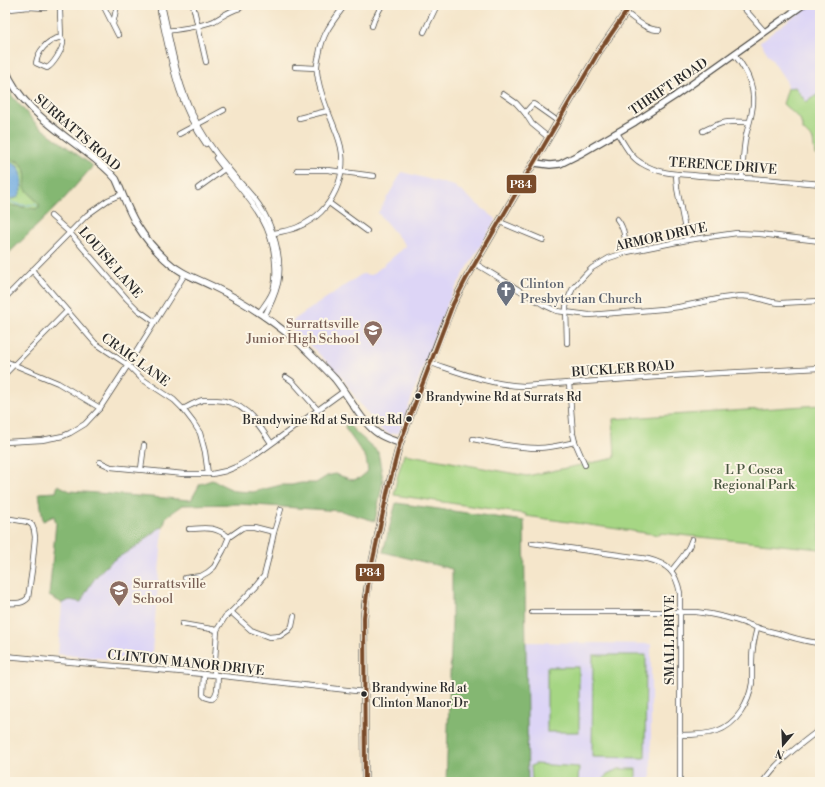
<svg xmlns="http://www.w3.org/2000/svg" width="825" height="787" font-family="'Libre Bodoni',serif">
  <rect width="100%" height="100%" fill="#fcf5e5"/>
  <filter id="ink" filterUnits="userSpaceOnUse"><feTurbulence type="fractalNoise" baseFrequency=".025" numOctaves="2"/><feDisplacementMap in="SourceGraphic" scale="8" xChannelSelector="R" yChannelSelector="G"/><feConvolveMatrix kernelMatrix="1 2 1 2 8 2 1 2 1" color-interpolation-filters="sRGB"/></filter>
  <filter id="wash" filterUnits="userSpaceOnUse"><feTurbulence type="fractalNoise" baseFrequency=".012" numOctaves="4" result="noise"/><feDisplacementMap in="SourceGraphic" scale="16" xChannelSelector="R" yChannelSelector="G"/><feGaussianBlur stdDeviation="0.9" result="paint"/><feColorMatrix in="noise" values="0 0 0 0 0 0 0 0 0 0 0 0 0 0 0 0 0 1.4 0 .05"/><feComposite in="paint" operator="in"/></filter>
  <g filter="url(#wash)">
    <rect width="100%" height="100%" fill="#f5e6cb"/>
    <g fill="#ddd5f6">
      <path d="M812,5H820V156L815,155L813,140L803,130L800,119L783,104L788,88L786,81L760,42L790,19Z"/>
      <path d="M402,172L454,186L496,219L451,296L436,331L399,433L390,434L380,429L357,400L342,377L307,342L286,325L362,274L372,275L406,246L378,213Z"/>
      <path d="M163,527L151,663L58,654L62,603L70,600L81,602L86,592L95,577L113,560L142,543L158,528Z"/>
      <path d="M525,642L651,644V782H528Z"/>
    </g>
    <g fill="#a6d684" stroke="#688058">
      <path d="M795,87L806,102L820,93V156L815,155L813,140L803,130L800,119L783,104L788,88Z"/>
      <path d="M5,159C9,160 14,160 18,162C27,166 26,179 25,188L39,204V207L37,209L9,205L5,209V199L6,198L10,199L18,197L22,183L18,166L5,161Z"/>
      <path d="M820,405V549L660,533V535L526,516V514L394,495L397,478L404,454L451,462L527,476L615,458L613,419Z"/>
      <path d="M593,655H646L645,758L592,757Z"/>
      <rect x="547" y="667" width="32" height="65"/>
      <path d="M535,764L579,767L578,782H532L531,766Z"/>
      <path d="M619,769H636V782H602L607,774Z"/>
    </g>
    <g fill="#84b772" stroke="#58714e">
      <path d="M5,82L12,96L37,125L93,166L63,200L5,257V209L9,205L36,209L39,207V204L25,188C26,179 27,166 18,161C14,160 9,160 5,159Z"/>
      <path d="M346,422L360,436L378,452L383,480L375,521L341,511L240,504L183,505L166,517L163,527C154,529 149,538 141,543C133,549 124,554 115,559C99,570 89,585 81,602L70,600L62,603L49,596L56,523L54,516L43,521L39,493L56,492L58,485L70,491L191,500L200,484L212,480L235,491L253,492L281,485H292L301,483H316L327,476L335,474L353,480L360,478L368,471L366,458L345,428Z"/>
      <path d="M396,503L524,521L528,782H446L452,623V569L383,552Z"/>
    </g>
    <path fill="#70abe1" stroke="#4e6b86" d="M5,161C10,162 16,164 19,168C24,174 23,195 16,198C13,199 9,199 6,198L5,199Z"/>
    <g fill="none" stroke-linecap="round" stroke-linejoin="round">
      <path stroke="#70abe1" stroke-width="1" d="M6,198C14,206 25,206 35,204L37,206"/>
    </g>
  </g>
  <g filter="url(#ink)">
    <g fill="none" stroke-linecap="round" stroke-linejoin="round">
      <defs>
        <g id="minor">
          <path d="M61,5L60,11L61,38"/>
          <path d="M103,5L118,35"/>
          <path d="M162,5C171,42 176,81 193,115C202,135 214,152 228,168C238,181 250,192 259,205C273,226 283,258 278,283C275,295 270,306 264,317"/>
          <path d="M193,5L206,62"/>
          <path d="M741,5L765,32"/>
          <path d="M10,9L29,7L45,8L46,5"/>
          <path d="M160,11C171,59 177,103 206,144"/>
          <path d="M626,13C636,20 646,30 659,30"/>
          <path d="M113,24L117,5"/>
          <path d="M372,26L374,20L382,5"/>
          <path d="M166,31C182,29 199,27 214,21C223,16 229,11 240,8"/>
          <path d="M424,32L437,5"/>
          <path d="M58,38H61C62,39 63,40 63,41C64,48 53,65 47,68L38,64L36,63C38,51 47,41 58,38Z"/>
          <path d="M734,54C747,70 757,89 752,111C751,119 748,127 746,135C743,149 743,164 742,178"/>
          <path d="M295,67L316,68"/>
          <path d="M503,94L516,103L525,113L532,124L549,138"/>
          <path d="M525,113L531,106L533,104L535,105L559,122"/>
          <path d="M299,118L327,111"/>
          <path d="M703,131C722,121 728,121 749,122"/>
          <path d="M617,133C624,143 630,157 641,163C657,173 674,174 692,175C709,177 726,177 744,178C769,179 795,182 820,184"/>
          <path d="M179,134L224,110"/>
          <path d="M216,158C242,193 272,216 275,262C276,272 276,283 272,293C269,300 263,307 259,313"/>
          <path d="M297,170H328L374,176"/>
          <path d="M676,174L677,188L687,240"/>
          <path d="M198,188L226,168"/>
          <path d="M329,203L367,231"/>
          <path d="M51,216L70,233L127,299L138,310L155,322"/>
          <path d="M617,219C625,228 625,241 627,252"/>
          <path d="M500,222L543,240"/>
          <path d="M271,234C281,231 291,231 300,226C332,212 350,174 339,140C332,119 322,101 318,79C318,76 316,71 317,67C317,63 318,59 319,55C323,32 331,24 345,5"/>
          <path d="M476,264L544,305L557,311L589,315L614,313L663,309L679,307L723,298L740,296L753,297L772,302L780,303L820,301"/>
          <path d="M32,270L95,343L128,365L142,379L174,400L183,409L193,422L200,433L205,452L208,474"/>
          <path d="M5,298L87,215L108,200L122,194"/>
          <path d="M567,343L566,307L568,299L573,288L586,274L592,268L609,258L627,252L687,240L737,233L760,234L820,241"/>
          <path d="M5,361L58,383L100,408"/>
          <path d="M431,363C461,373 492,385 524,386L702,374L820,368"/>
          <path d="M5,374L67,311"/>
          <path d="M286,377L292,381L318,410"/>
          <path d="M569,383L573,434L575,442L585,465"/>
          <path d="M183,409C189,406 196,402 203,400C206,400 209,400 212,400C243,399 256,420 271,443"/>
          <path d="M473,439C494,443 516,448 538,448C550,448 562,445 575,442"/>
          <path d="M5,442L42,440L63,436L70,433L85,424L100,408L128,365L185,274"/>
          <path d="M100,462L111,467L184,474H212L226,471L238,466L253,457L344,391"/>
          <path d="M141,469L144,445"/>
          <path d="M5,518L28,522L32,525L34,530L35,537L32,570L28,598C22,605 14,603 5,603"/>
          <path d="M189,529C207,528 214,526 229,537"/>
          <path d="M532,543L648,559C668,564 676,572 680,593V782"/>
          <path d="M671,571C679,561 688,552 692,539"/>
          <path d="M185,578L201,576L208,572L214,567L223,551L229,537L242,528L245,527H254L274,532"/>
          <path d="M231,612L251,630L269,637L280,636L289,630L292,626L294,616"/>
          <path d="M532,612H696C718,614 735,620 756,627C763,630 770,631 777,633C791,637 805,642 820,643"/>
          <path d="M182,624L217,630"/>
          <path d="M5,656L214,675L365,692"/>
          <path d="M204,674L203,695L205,697L212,699C219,693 217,684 218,675"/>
          <path d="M214,675L217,630L225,617L231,612L255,587L264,576L268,560L274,532L281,509"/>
          <path d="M680,735C692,735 705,735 717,731C737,724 749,703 752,683C752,676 752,669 752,661C752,650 754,639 757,628"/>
          <path d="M763,782C778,760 800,745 820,729"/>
        </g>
        <path id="tertiary" d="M535,163L550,165L560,164L580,154L635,122L675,96L803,5"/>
        <g id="secondary">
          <path d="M5,68C19,105 53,127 83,150C95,159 106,167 116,179C123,194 128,211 137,225C145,238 155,250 166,260C180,274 199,279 216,288C245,302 274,322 299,343C311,355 324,367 335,379C348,395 360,420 376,432C383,438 392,440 400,443"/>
          <path d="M365,782L364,617L366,598L369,578L388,489L400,443L439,339L453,304L466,279L598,53L631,5"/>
        </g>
      </defs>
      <use href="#minor" stroke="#494743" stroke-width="6"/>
      <use href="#tertiary" stroke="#494743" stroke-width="8"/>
      <use href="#secondary" stroke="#494743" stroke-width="8"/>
      <use href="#minor" stroke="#fff" stroke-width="4.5"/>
      <use href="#tertiary" stroke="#fff" stroke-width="5.5"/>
      <use href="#secondary" stroke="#fff" stroke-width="6"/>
      <defs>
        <path id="bus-1" d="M365,782L364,617L369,578L388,489L400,443L453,304L466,279L598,53L631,5"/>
      </defs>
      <use href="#bus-1" stroke="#fcf5e5" stroke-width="7"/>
      <use href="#bus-1" stroke="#7a4b2a" stroke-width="4"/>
    </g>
  </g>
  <defs>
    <symbol id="church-pin" viewBox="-11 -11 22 30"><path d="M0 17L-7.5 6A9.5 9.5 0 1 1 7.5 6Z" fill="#6b7280" stroke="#fcf5e5"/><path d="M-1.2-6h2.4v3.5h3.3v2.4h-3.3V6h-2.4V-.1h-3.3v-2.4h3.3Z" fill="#fff"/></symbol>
    <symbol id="school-pin" viewBox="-11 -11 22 30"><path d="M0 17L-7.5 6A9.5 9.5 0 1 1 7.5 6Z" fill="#8d6e63" stroke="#fcf5e5"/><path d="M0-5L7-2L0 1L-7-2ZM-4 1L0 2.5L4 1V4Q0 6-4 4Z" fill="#fff"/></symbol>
  </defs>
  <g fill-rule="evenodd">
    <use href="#church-pin" x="495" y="279" width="22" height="30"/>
    <use href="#school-pin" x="362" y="319" width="22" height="30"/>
    <use href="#school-pin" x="108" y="579" width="22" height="30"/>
  </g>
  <g fill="#2b2b2b" stroke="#fcf5e5" stroke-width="1.5">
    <circle cx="418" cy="396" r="3.5"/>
    <circle cx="409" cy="419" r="3.5"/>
    <circle cx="364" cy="694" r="3.5"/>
  </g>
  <g text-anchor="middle" stroke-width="4" stroke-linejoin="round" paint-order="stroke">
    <g font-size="12" fill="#2b2b2b" stroke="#fcf5e5" text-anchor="start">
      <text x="426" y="401">Brandywine Rd at Surrats Rd</text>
      <text x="402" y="424" text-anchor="end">Brandywine Rd at Surratts Rd</text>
      <text x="372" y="692">Brandywine Rd at<tspan x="372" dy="15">Clinton Manor Dr</tspan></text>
    </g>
    <g font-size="13" fill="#2b2b2b" stroke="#fcf5e5">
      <text transform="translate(668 86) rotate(-34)" y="5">THRIFT ROAD</text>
      <text transform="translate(78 132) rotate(41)" y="5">SURRATTS ROAD</text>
      <text transform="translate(723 165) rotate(4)" y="5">TERENCE DRIVE</text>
      <text transform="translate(661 236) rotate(-12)" y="5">ARMOR DRIVE</text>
      <text transform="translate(111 262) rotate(49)" y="5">LOUISE LANE</text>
      <text transform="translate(136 359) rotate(36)" y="5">CRAIG LANE</text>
      <text transform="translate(623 368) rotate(-4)" y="5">BUCKLER ROAD</text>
      <text transform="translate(669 640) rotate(-90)" y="5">SMALL DRIVE</text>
      <text transform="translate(186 662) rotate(6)" y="5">CLINTON MANOR DRIVE</text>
    </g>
    <g font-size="13" fill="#5b616d" stroke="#fcf5e5" text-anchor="start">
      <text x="520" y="288">Clinton<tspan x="520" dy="15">Presbyterian Church</tspan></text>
    </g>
    <g font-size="13" fill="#785e54" stroke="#fcf5e5" text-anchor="end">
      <text x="359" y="328">Surrattsville<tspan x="359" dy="15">Junior High School</tspan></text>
      <text x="133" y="588" text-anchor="start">Surrattsville<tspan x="133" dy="15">School</tspan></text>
    </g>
    <g font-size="13" fill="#4a5641" stroke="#fcf5e5">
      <text x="754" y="474">L P Cosca<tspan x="754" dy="15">Regional Park</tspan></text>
    </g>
  </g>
  <g stroke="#fcf5e5" stroke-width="1.5">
    <rect x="506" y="174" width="31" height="20" rx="4" fill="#7a4b2a"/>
    <rect x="355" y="563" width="30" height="19" rx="4" fill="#7a4b2a"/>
  </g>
  <g font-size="11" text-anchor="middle" font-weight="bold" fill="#fff">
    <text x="521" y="188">P84</text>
    <text x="370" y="576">P84</text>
  </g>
  <rect width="825" height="787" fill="none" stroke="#fcf5e5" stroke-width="20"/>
  <g transform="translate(783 745) rotate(199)" stroke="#fcf5e5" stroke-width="3" paint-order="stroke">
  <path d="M0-3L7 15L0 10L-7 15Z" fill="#2b2b2b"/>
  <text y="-6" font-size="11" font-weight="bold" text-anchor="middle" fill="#2b2b2b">N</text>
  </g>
</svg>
